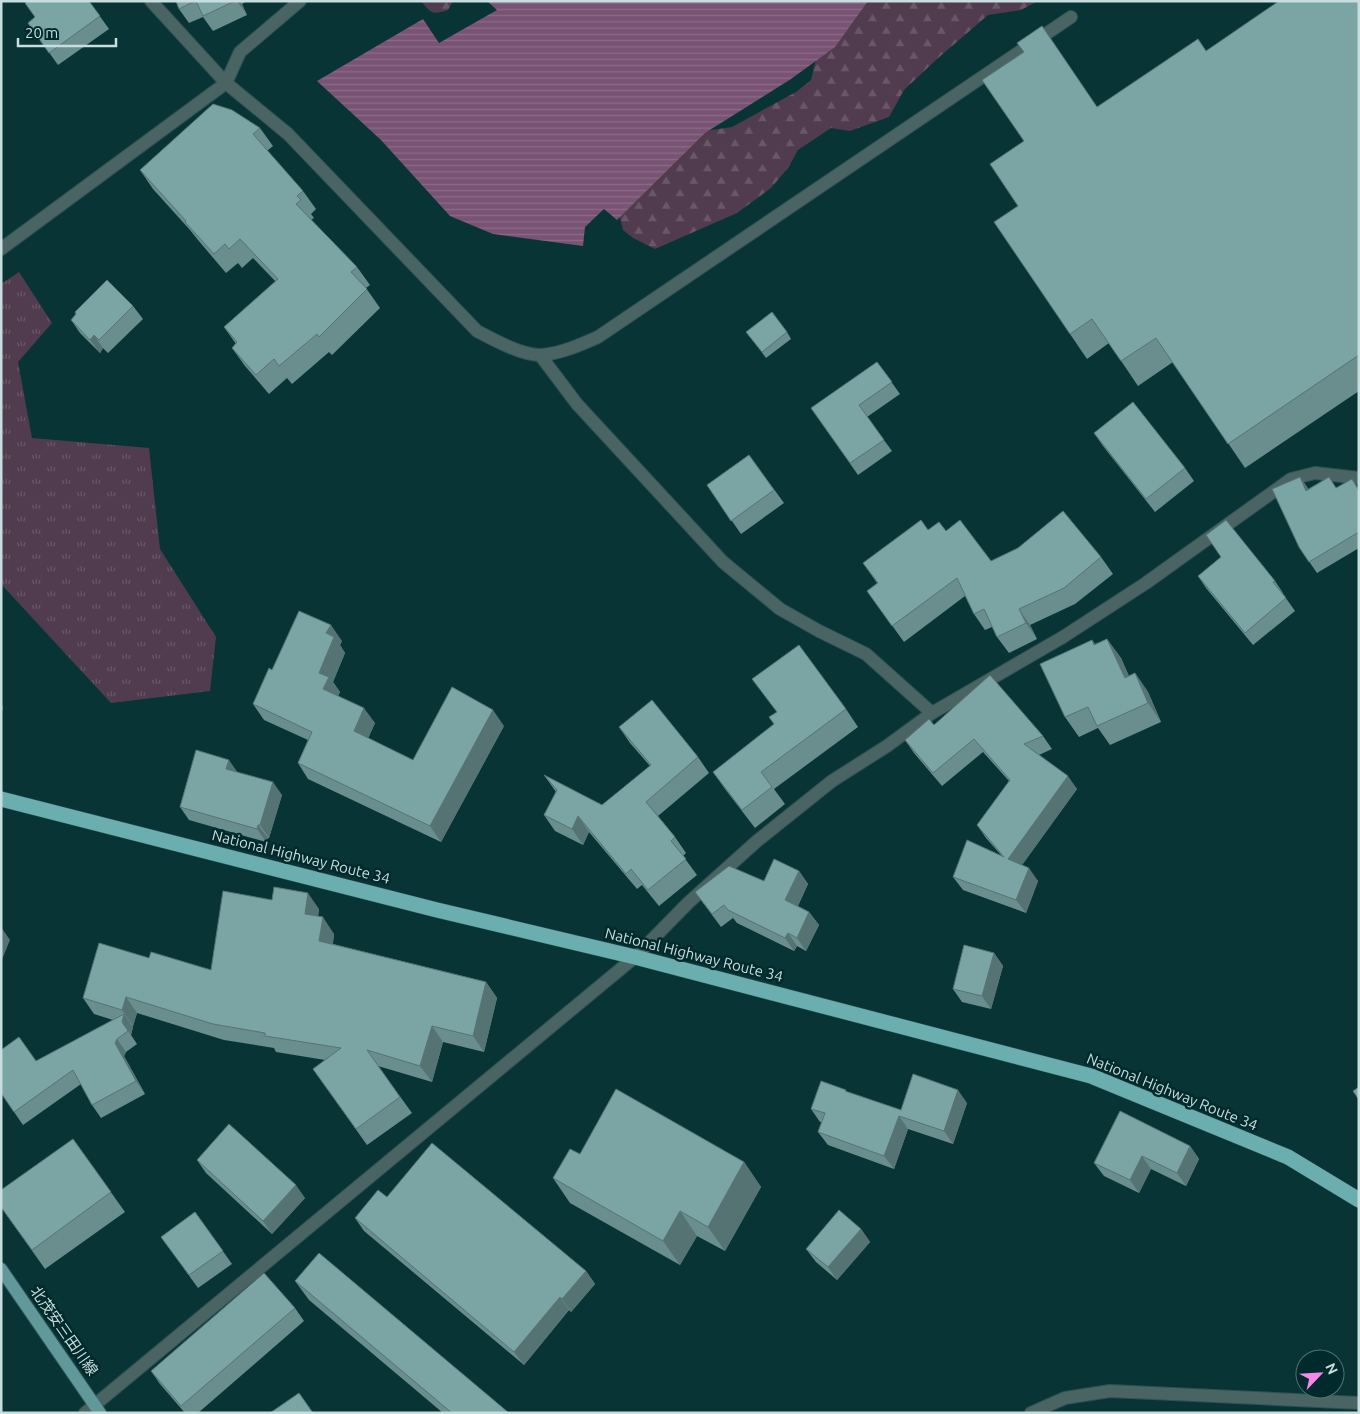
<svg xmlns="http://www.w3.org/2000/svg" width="1360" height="1414" font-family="Ubuntu,'Noto Sans JP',sans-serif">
  <defs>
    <pattern id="grass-tufts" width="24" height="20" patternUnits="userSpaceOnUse" patternTransform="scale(1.25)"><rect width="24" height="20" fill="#513b4e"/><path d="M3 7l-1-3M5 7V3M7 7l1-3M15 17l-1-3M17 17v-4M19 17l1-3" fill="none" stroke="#695767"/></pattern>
    <pattern id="forest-firs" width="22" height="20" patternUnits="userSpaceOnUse" patternTransform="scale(1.25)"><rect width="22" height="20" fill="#513b4e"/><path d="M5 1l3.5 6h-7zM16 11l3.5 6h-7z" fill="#695767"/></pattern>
    <pattern id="water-rules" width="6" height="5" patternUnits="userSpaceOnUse" patternTransform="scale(1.25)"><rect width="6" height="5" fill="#795374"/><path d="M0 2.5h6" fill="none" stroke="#8b6b87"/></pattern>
  </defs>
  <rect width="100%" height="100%" fill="#093435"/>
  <path fill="url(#grass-tufts)" d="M19,272L52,323L18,362L32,438L149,448L160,549L216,637L210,691L111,703L1,584V284Z"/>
  <g fill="url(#forest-firs)">
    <path d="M421,1H453L448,10C432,15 432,14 421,1Z"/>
    <path d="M851,1H1038L1021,10L988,15L937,59L904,90L889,117L850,131L831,128L798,150L788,168L771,188L737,213L655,249L633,238L623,230L616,202L691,133L732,127L796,92L811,80L820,43Z"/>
  </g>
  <path fill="url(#water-rules)" d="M487,1H868L835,47L791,79L705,133L617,220L604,209L585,227L583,246L493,234L450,216L381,140L317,81L423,19L439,43L497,10Z"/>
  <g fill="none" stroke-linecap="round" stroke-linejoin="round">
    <defs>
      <g id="minor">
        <path d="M151,1L226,83L288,134L477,331C494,340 523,356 542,355C562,353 580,345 598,337L1071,17"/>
        <path d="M1,249L226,83L240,52L300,1"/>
        <path d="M932,713L1063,637L1146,583L1291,479L1315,473L1359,478"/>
        <path d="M85,1413L635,957L688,903L757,841L832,781L887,746L932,713L866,654L819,631L780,609L723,562L577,404L540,355"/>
        <path d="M1031,1413L1065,1398L1110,1391L1359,1403"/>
      </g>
      <path id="major" d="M1,1269L100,1413"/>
      <path id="highway" d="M1,799L437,910L635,957L1091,1076L1288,1157L1359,1200"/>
    </defs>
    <use href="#minor" stroke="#2b5253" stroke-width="14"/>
    <use href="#major" stroke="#2b5253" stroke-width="14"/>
    <use href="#highway" stroke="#2b5253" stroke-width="16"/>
    <use href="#minor" stroke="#4a6464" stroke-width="12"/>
    <use href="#major" stroke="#61999a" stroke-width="12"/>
    <use href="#highway" stroke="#6aaeb0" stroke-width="15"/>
  </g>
  <g fill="#6a8d8e">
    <path d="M89,1L109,29L58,65L28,23L35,18Z"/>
    <path d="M176,1H247L242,4L247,15L213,31L203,17L189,23L179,9Z"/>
    <path d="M1359,1V391L1245,468L1173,362L1138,386L1109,343L1087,359L1070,334L1018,206L1024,141L1023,52L1042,26L1097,107L1206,51Z"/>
    <path d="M260,128L273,146L267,151L303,191L316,209L311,214L314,218L311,220L357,267L370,285L366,288L380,308L332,355L329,352L292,384L287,378L269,394L245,366L232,348L236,344L224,327L276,282L253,258L242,268L238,263L226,273L198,240L190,230L153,189L140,170Z"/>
    <path d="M133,306L143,319L108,353L103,348L100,353L80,333L71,320Z"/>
    <path d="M787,332L791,339L766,358L751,338Z"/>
    <path d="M877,362L900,394L867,417L892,451L858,475L811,408Z"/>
    <path d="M1094,433L1185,468L1194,481L1155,512L1103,446Z"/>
    <path d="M749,455L784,503L741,534L707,485Z"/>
    <path d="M1300,477L1308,489L1329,477L1336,488L1352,479L1359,489V548L1317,573L1299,547Z"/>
    <path d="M946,531L991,561L1101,557L1113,574L1075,604L1030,625L1037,639L1009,653L997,637L992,627L985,630L974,614L965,596L904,642L867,591L877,583L863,563Z"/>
    <path d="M1198,576L1275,581L1283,593V594L1295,611L1253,645L1206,588Z"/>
    <path d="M1107,639L1121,658L1129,676L1135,673L1148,692L1161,722L1110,745L1098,728L1079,737L1065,717L1092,640L1095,644Z"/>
    <path d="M342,641L340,645L345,653L333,682L340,692L338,696L375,723L368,738L413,760L504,726L441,842L308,779L298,763L308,740L264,720L253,704L272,670Z"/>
    <path d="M846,709L858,727L774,789L785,804L755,828L725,789L713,772Z"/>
    <path d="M934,725L1043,736L1052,749L1039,755L1077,789L1022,865L1038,881L1026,913L963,890L953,877L1001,855L986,838L977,825L1009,781L983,752L942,786L914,753L905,740Z"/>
    <path d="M619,727L698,757L709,773L658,816L675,837L686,853L683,856L697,875L659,906L642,885L637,889L589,832L583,845L555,831L544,815L556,792L544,775L602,805L650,766L630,743Z"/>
    <path d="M237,772L282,795L269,838H268L266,842L189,820L180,807Z"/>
    <path d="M799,871L808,884L798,906L809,912L819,925L806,951L797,946L794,951L737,923L733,918L721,927L695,892L764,881Z"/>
    <path d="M319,909L318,917L334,934L333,944L486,982L497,998L484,1052L443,1042L432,1082L378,1066L412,1113L367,1145L313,1069L325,1060L276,1052L274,1048L224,1040L137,1013L133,1026H132L133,1027L131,1035L137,1044L126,1052L124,1056L145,1094L101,1118L92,1105L81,1084L23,1125L1,1093L36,1061L113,1020L94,1014L83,998L149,958L211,970Z"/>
    <path d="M994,953L1003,966L991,1009L962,1002L953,989Z"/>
    <path d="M846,1090L847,1092L901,1110L967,1103L953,1144L908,1129L894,1169L828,1145L818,1132L822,1122H820L811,1109Z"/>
    <path d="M73,1139L125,1212L45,1269L1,1207Z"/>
    <path d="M1190,1146L1199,1159L1186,1186L1151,1169L1139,1193L1104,1176L1094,1163Z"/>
    <path d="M580,1154L744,1162L761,1187L725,1251L697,1236L680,1265L570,1203L553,1178Z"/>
    <path d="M197,1160L305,1198L272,1234L206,1173Z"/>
    <path d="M387,1197L586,1271L595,1284L571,1312L569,1310L524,1365L364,1231L355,1218Z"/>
    <path d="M195,1212L232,1264L198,1288L161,1237Z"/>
    <path d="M861,1229L870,1242L837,1280L816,1262L806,1249Z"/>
    <path d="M295,1281L509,1413H443L309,1300Z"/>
    <path d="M295,1308L304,1321L198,1413H185L160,1384L151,1371Z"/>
  </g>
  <g fill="#567374">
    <path d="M237,1H240L247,15Z"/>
    <path d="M94,335L103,348L100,353L90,340Z"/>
    <path d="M1300,477L1308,488L1314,502L1306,491Z"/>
    <path d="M1019,609L1030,625L1037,639L1026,623Z"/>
    <path d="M331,625L342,641L340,645L345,653L333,682L340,692L334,705L323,689L319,673L326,633Z"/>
    <path d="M1107,639L1121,658L1138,697L1125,678Z"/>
    <path d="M1135,673L1148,692L1161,722L1148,703Z"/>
    <path d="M1,704L3,707L1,715Z"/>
    <path d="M364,708L375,723L365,746L354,731Z"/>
    <path d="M493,710L504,726L441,842L430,826Z"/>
    <path d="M229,760L238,773L226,769Z"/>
    <path d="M1068,776L1077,789L1017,872L1008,859Z"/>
    <path d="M273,782L282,795L269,838L260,825Z"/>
    <path d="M578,816L589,832L583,845L572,829Z"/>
    <path d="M258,825L268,838L266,842L257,829Z"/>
    <path d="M1029,868L1038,881L1026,913L1016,900Z"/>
    <path d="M799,871L808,884L794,913L785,900Z"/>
    <path d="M308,893L319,909L316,930L305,914Z"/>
    <path d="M809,912L819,925L806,951L797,938Z"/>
    <path d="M323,917L334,934L331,957L319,941Z"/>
    <path d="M1,927L10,940L1,962Z"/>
    <path d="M788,933L797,946L794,951L785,938Z"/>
    <path d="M994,953L1003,966L991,1009L982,996Z"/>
    <path d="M486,982L497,998L484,1052L473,1036Z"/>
    <path d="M126,997L137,1013L133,1026L122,1010Z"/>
    <path d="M124,1014L133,1027L131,1035L137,1044L122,1022Z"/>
    <path d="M432,1026L443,1042L432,1082L420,1066Z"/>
    <path d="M117,1039L126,1052L124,1056L145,1094L136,1081L115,1043Z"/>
    <path d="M958,1090L967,1103L953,1144L944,1131Z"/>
    <path d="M899,1116L908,1129L894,1169L884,1156Z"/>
    <path d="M1190,1146L1199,1159L1186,1186L1177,1173Z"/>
    <path d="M1142,1156L1151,1169L1139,1193L1130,1180Z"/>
    <path d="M744,1162L761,1187L725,1251L708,1227Z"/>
    <path d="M296,1185L305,1198L272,1234L263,1221Z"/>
    <path d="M680,1211L697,1236L680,1265L663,1241Z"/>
    <path d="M861,1229L870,1242L837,1280L828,1267Z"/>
    <path d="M586,1271L595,1284L571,1312L562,1299Z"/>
    <path d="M560,1297L569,1310L524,1365L514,1352Z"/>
  </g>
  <g fill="#7ba4a5" stroke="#567374">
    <path d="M27,1H89L100,16L49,53L28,23L35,17L25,3Z"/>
    <path d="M176,1H195L179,9Z"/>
    <path d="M196,1H235L203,16Z"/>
    <path d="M1279,1H1359V355L1228,444L1156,338L1121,361L1092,319L1070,334L994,222L1018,206L990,164L1024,141L982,80L1024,52L1017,43L1042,26L1097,107L1198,39L1206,51Z"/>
    <path d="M213,104L232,110L260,128L253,134L303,191L297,196L301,200L296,204L357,267L351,272L367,289L319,337L317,334L279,366L274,359L256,375L232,348L237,342L224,327L278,279L240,239L229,249L225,244L214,254L185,222L186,221L140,170Z"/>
    <path d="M107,280L133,306L99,340L94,335L90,340L71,320L76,314L75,312Z"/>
    <path d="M772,312L787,332L762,352L746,332Z"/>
    <path d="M877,362L892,382L859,405L884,440L850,463L811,408Z"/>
    <path d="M1133,402L1185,468L1146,499L1094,433Z"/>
    <path d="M749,455L774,490L731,521L707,485Z"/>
    <path d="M1300,477L1306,491L1329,477L1336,488L1352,479L1359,491V532L1309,562L1299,547L1272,489Z"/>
    <path d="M1063,511L1101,557L1064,588L1019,609L1026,623L997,637L984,609L974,614L957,578L892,626L867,591L878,583L863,563L921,520L928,530L939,522L946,531L960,520L991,561L1018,548Z"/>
    <path d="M1226,520L1275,581L1273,582L1286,598L1245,633L1198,576L1221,557L1206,535Z"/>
    <path d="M299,611L331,625L326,633L334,637L319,673L329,677L323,689L364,708L354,731L413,760L452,687L493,710L430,826L298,763L312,732L253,704L269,668L272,670Z"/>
    <path d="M1107,639L1125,678L1135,673L1148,703L1097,726L1088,707L1065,717L1040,664L1092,640L1094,645Z"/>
    <path d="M799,645L846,709L761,772L772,787L742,810L713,772L774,724L769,717L777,712L752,679Z"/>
    <path d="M990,675L1043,736L1024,744L1068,776L1008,859L1029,868L1016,900L953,877L967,840L1004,857L977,825L1010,780L974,739L933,773L905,740L929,719L934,725Z"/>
    <path d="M652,700L698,757L646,802L675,837L671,841L686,859L648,890L631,869L626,874L578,816L572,829L544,815L557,790L544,775L602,805L651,765L619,727Z"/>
    <path d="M196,750L229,760L226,769L273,782L260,825H258L257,829L180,807Z"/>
    <path d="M774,859L799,871L785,900L809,912L797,938L788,933L785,938L728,910L724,905L712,914L695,892L729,866L764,881Z"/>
    <path d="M274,887L308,893L305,914L323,917L319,941L486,982L473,1036L432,1026L420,1066L367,1050L400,1097L356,1129L313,1069L341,1048L265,1036V1033L213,1024L126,997L122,1010L83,998L99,943L149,958L151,952L211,970L223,891L272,900Z"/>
    <path d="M964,945L994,953L982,996L953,989Z"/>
    <path d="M124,1014L122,1022L128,1031L117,1039L115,1043L136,1081L92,1105L73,1070L14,1112L1,1093V1050L19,1037L36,1061Z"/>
    <path d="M913,1074L958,1090L944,1131L899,1116L884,1156L818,1132L825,1113L811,1109L821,1081L846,1090L845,1091L901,1110Z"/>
    <path d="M1359,1087V1100L1353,1091Z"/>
    <path d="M616,1089L744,1162L708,1227L680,1211L663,1241L553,1178L570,1149L580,1154Z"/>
    <path d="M1120,1111L1190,1146L1177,1173L1142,1156L1130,1180L1094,1163Z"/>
    <path d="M229,1124L296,1185L263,1221L197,1160Z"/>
    <path d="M73,1139L111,1192L32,1250L1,1207V1190Z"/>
    <path d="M432,1143L586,1271L562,1299L560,1297L514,1352L355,1218L378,1190L387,1197Z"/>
    <path d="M839,1210L861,1229L828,1267L806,1249Z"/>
    <path d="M195,1212L223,1251L189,1275L161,1237Z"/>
    <path d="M319,1253L509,1413H452L295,1281Z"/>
    <path d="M264,1273L295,1308L181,1406L151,1371Z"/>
    <path d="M299,1393L313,1413H270Z"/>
  </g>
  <g text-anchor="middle" stroke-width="5" stroke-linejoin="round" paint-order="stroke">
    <g font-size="15" fill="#c8dddd" stroke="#002a2b">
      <text transform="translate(301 857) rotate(14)" y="5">National Highway Route 34</text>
      <text transform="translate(694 955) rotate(14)" y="5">National Highway Route 34</text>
      <text transform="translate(1172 1092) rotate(22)" y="5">National Highway Route 34</text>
      <text transform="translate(64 1331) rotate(55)" y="5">北茂安三田川線</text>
    </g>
  </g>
  <rect width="1360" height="1414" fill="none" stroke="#c8dddd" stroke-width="5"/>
  <g transform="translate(1320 1374) rotate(65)"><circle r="24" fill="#002a2b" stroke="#507272"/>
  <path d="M0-4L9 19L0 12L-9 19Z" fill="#f788eb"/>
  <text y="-8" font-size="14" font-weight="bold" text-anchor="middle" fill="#c8dddd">N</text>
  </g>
  <path d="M18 38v8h98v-8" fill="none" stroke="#c8dddd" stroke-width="2.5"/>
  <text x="25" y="38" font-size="15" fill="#c8dddd" stroke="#002a2b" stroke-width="4" paint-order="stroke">20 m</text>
</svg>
